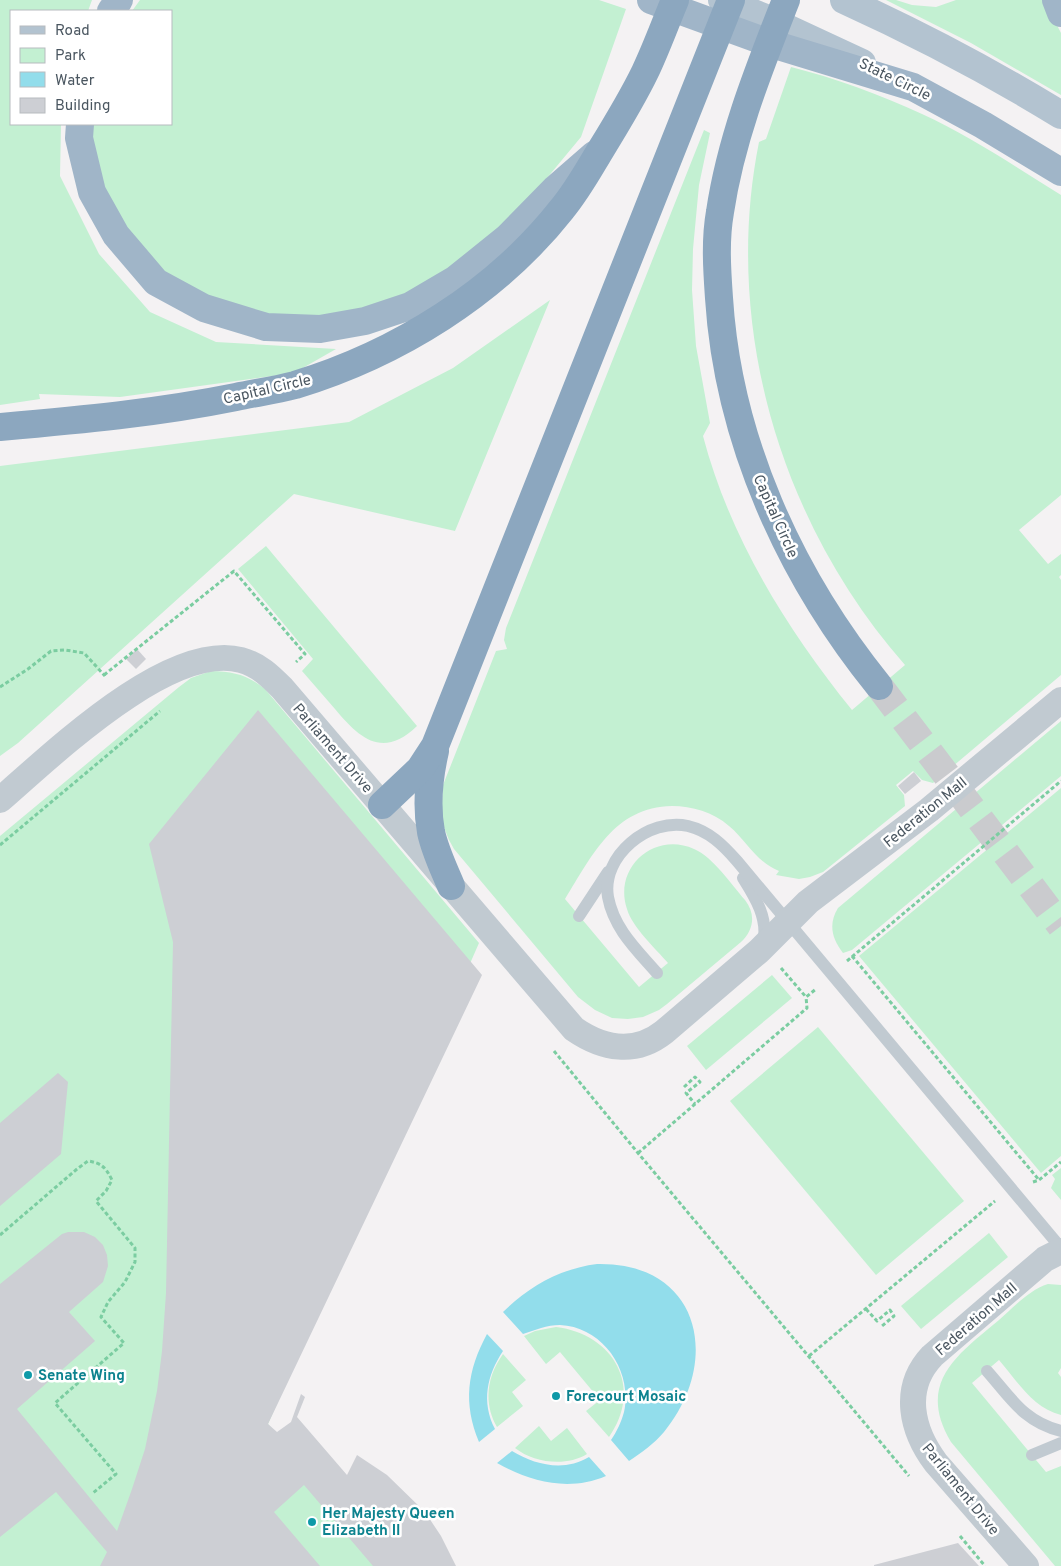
<svg xmlns="http://www.w3.org/2000/svg" width="1061" height="1566" font-family="Overpass,sans-serif">
	<style>
		.green { fill: #c3f0d2 }
		.water { fill: #92ddeb }
		.building { fill: #cdcfd4 }
		.lines { fill: none; stroke-linecap: round; stroke-linejoin: round }
		.motorway-tunnel { stroke: #cacbce; stroke-width: 28; stroke-dasharray: 28 14; stroke-linecap: butt }
		.path { stroke: #7bcda1; stroke-width: 3; stroke-dasharray: 4 2.5; stroke-linecap: butt }
		.service { stroke: #c1cad1; stroke-width: 12 }
		.minor { stroke: #c1cad1; stroke-width: 26 }
		.primary { stroke: #b3c3d0; stroke-width: 28 }
		.trunk { stroke: #a0b5c8; stroke-width: 28 }
		.motorway { stroke: #8ca7bf; stroke-width: 28 }
		.culture-dot { fill: #0f9aa8; stroke: #fff; stroke-width: 2 }
		.labels { text-anchor: middle; stroke-width: 5; stroke-linejoin: round; paint-order: stroke }
		.street-label { font-size: 15px; fill: #4a5660; stroke: #fff }
		.culture-label { font-size: 15px; font-weight: bold; fill: #0d838f; stroke: #fff; text-anchor: start }
	</style>
	<rect width="100%" height="100%" fill="#f4f2f3"/>
	<g class="green">
		<path d="M0 0H92L88 11H11V124H61L60 176 99 254 150 312 216 342 336 349 294 373 120 397 39 394 40 399 0 405Z"/>
		<path d="M140 0H599L626 9 581 137 488 249 383 311 274 322 175 291 119 224 89 146 92 124H171V11H132Z"/>
		<path d="M886 0H896L912 5 936 7 956 0H1044L1061 33V95L971 43Z"/>
		<path d="M791 67C835 78 881 95 922 114 970 136 1016 167 1061 195V495L1019 530 1048 564 1061 554V575L1059 577 1061 580V675L933 783 922 780 913 771 896 785 904 795 905 806 823 872 810 877 799 879 776 875 779 871C756 862 747 841 729 826 713 812 692 806 672 806 614 807 592 856 565 899L639 987 668 963C656 949 632 927 627 909 613 868 654 831 694 849 713 857 731 884 745 900 756 914 754 930 741 942L667 1004 659 1010 643 1017 628 1019 612 1018 595 1010 578 997 454 849 449 840 441 820 443 785 496 651 507 649 504 640 506 628 704 130 710 133 699 185 693 249 692 290 696 346 710 423 703 436C730 538 786 628 852 710L905 665C781 524 722 327 759 142L766 139Z"/>
		<path d="M550 300 455 531 294 494 18 743 0 756V466L349 422 453 368Z"/>
		<path d="M266 546 417 726C383 759 360 739 335 709 324 696 313 684 302 671L313 659 238 569Z"/>
		<path d="M211 671C234 672 246 674 265 689L479 943 268 1424 388 1566H0V836L179 687 191 678Z"/>
		<path d="M1061 721V776L852 950 843 953C832 939 828 924 838 908Z"/>
		<path d="M1061 788V1156L1041 1173 859 956Z"/>
		<path d="M772 975 792 998 706 1070 687 1046Z"/>
		<path d="M818 1027 964 1201 876 1275 730 1101Z"/>
		<path d="M1061 1168V1200L1051 1188 1055 1179 1052 1175Z"/>
		<path d="M989 1233 1008 1257 921 1329 901 1306Z"/>
		<path d="M1048 1284 1061 1285V1368L1058 1373 1061 1377V1415C1033 1408 1017 1381 999 1360L972 1383 1046 1472 1061 1466V1566H1055L951 1442C916 1383 957 1355 999 1320 1014 1307 1029 1290 1048 1284Z"/>
		<path d="M556 1327C614 1334 644 1388 609 1437L586 1411 600 1400 560 1352 546 1364 524 1336 535 1331Z"/>
		<path d="M503 1354 526 1380 512 1392 523 1406 497 1427C483 1403 487 1376 503 1354Z"/>
		<path d="M539 1426 551 1441 567 1428 587 1454C566 1467 534 1463 515 1448Z"/>
	</g>
	<g class="water">
		<path d="M597 1264C701 1262 722 1361 664 1432 654 1444 641 1453 629 1461L611 1440C617 1431 621 1423 624 1412 633 1371 603 1327 560 1325 547 1325 535 1330 523 1334L503 1312C530 1286 559 1269 597 1264Z"/>
		<path d="M487 1334 503 1351C487 1375 481 1402 495 1429L479 1442C463 1403 467 1371 487 1334Z"/>
		<path d="M512 1451C535 1465 564 1472 589 1457L606 1476C569 1492 530 1482 497 1463Z"/>
	</g>
	<g class="building">
		<path d="M137 649 146 659 136 669 126 659Z"/>
		<path d="M258 710 482 975 268 1424 277 1432 291 1422 301 1394 305 1397 297 1417 347 1475 357 1455 387 1475 425 1512 441 1536 456 1566H373L304 1485 274 1512 320 1566H100L107 1552 56 1492 0 1537V1284L62 1234 68 1232H84L95 1237 103 1245 107 1255 108 1266 103 1282 69 1312 95 1341 17 1409 117 1531 132 1489 145 1449 157 1391 162 1351 166 1293 173 942 149 844Z"/>
		<path d="M914 772 921 781 905 794 898 786Z"/>
		<path d="M58 1073 68 1082 61 1154 0 1206V1123Z"/>
		<path d="M958 1543 979 1566H874V1565Z"/>
	</g>
	<g class="lines">
		<path class="motorway-tunnel" d="M879 686 1061 926"/>
		<g class="path">
			<path d="M104 675 234 571 305 654 296 662"/>
			<path d="M0 687 28 669 51 651 65 650 84 653 105 676"/>
			<path d="M0 845 160 711"/>
			<path d="M852 956 1039 1180"/>
			<path d="M847 961 1061 781"/>
			<path d="M781 968 806 997 816 989"/>
			<path d="M554 1051 638 1153 909 1476"/>
			<path d="M684 1087 695 1077 700 1082 686 1093 695 1104"/>
			<path d="M638 1153 807 1008 806 997"/>
			<path d="M1033 1182 1039 1180 1061 1162"/>
			<path d="M0 1235 77 1169 88 1161C102 1163 106 1168 112 1180L106 1191 96 1201 135 1248V1262L125 1282 108 1302 101 1317 124 1343 55 1403 116 1474 93 1493"/>
			<path d="M866 1309 877 1321 890 1310 894 1316 882 1326"/>
			<path d="M809 1356 995 1201"/>
			<path d="M960 1536 985 1566"/>
		</g>
		<g class="service">
			<path d="M743 878C755 897 769 919 763 943"/>
			<path d="M579 916 608 872"/>
			<path d="M657 973C637 950 614 929 608 897 601 856 649 817 688 826 709 831 723 845 737 861L1061 1248"/>
			<path d="M987 1371C1011 1398 1024 1422 1061 1431"/>
			<path d="M1032 1455 1061 1443"/>
		</g>
		<g class="minor">
			<path d="M0 800C52 755 169 641 241 660 259 665 270 676 282 688L574 1029C603 1049 635 1055 664 1032L759 951 808 902 929 810 1061 700"/>
			<path d="M1026 1566 936 1463C912 1431 901 1389 932 1356L1045 1259 1061 1251"/>
		</g>
		<g class="primary">
			<path d="M722 0 763 17 862 63"/>
			<path d="M844 0C919 34 991 72 1061 115"/>
		</g>
		<g class="trunk">
			<path d="M651 0 772 44 913 87 983 125 1061 172"/>
			<path d="M1056 0 1061 13"/>
			<path d="M111 11 119 0"/>
			<path d="M80 124 79 138 92 192 116 235 156 282 204 308 266 327 320 329 365 321 410 306 456 279 507 238 555 189 594 155"/>
		</g>
		<g class="motorway">
			<path d="M786 0C759 69 731 138 720 212 715 240 717 270 719 298 728 440 790 576 879 686"/>
			<path d="M0 427C80 420 157 413 236 397 255 393 276 390 295 385 397 354 496 293 562 209 577 191 588 171 600 151 616 125 632 99 645 72 656 49 665 24 675 0"/>
			<path d="M435 751C429 777 426 805 431 832 435 851 444 869 451 886"/>
			<path d="M382 805 420 769 435 746 731 0"/>
		</g>
	</g>
	<g class="culture-dot">
		<circle cx="28" cy="1375" r="5"/>
		<circle cx="556" cy="1396" r="5"/>
		<circle cx="312" cy="1522" r="5"/>
	</g>
	<g class="labels">
		<g class="street-label">
			<text transform="translate(895 79) rotate(26)" y="5">State Circle</text>
			<text transform="translate(267 389) rotate(-13)" y="5">Capital Circle</text>
			<text transform="translate(776 516) rotate(66)" y="5">Capital Circle</text>
			<text transform="translate(333 748) rotate(49)" y="5">Parliament Drive</text>
			<text transform="translate(925 812) rotate(-39)" y="5">Federation Mall</text>
			<text transform="translate(976 1319) rotate(-41)" y="5">Federation Mall</text>
			<text transform="translate(961 1489) rotate(51)" y="5">Parliament Drive</text>
		</g>
		<g class="culture-label">
			<text x="38" y="1380">Senate Wing</text>
			<text x="566" y="1401">Forecourt Mosaic</text>
			<text x="322" y="1518">Her Majesty Queen<tspan x="322" dy="17">Elizabeth II</tspan></text>
		</g>
	</g>
	<rect x="10" y="10" width="162" height="115" fill="#ffffff" stroke="#b7bbbf"/>
	<rect x="20" y="26" width="25" height="8" fill="#b3c3d0" stroke="#b7bbbf"/>
	<text x="55" y="35" font-size="15" fill="#4a5660">Road</text>
	<rect x="20" y="48" width="25" height="15" fill="#c3f0d2" stroke="#b7bbbf"/>
	<text x="55" y="60" font-size="15" fill="#4a5660">Park</text>
	<rect x="20" y="72" width="25" height="15" fill="#92ddeb" stroke="#b7bbbf"/>
	<text x="55" y="85" font-size="15" fill="#4a5660">Water</text>
	<rect x="20" y="98" width="25" height="15" fill="#cdcfd4" stroke="#b7bbbf"/>
	<text x="55" y="110" font-size="15" fill="#4a5660">Building</text>
</svg>
